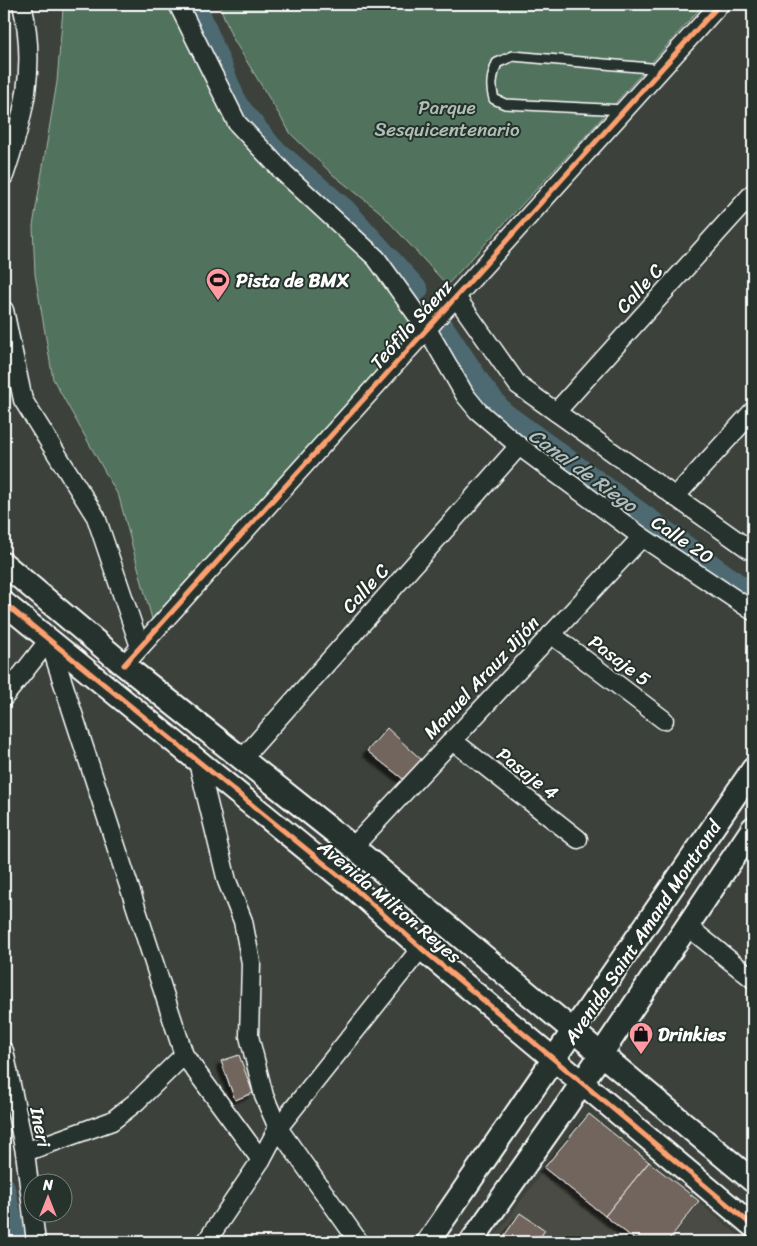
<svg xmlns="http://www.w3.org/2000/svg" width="757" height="1246" font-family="Sriracha,sans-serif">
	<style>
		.built { fill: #4c4c45 }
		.green { fill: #51725c; stroke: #a8b8ae }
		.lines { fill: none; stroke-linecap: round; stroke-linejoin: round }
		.canal { stroke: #4d6a73; stroke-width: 21 }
		.building { fill: #71655d; stroke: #fff; filter: url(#shadow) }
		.service-casing { stroke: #fff; stroke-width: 12 }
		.minor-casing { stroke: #fff; stroke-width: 21 }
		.tertiary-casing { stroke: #fff; stroke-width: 26 }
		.service { stroke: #26332d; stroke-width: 9 }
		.minor { stroke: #26332d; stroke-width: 18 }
		.tertiary { stroke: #26332d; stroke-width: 22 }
		.cycleway-casing { stroke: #26332d; stroke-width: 8 }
		.cycleway { stroke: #fca06f; stroke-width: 5 }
		.labels { text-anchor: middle; stroke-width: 4; stroke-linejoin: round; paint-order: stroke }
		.park-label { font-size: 19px; fill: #b1c0b6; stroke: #26332d }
		.poi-label { font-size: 19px; font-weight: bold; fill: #fff; stroke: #26332d; text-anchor: start }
		.street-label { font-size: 19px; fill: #fff; stroke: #26332d }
		.water-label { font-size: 20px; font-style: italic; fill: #afbcc0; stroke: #26332d }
	</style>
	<defs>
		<filter id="shadow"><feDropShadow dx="-4.5" dy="4.5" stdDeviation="1" flood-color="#0009"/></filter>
	</defs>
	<rect width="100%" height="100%" fill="#3c423b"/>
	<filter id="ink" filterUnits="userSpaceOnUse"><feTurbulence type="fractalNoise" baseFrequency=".02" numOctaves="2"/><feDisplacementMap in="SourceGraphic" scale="10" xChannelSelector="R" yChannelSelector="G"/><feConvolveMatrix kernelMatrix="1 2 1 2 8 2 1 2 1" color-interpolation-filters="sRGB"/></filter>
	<g filter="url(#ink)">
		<g class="built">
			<path d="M544 1170 604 1217 635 1242H491Z"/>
			<path d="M699 1203 747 1242H669Z"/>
		</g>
		<g class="green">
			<path d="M87 4H170L230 123 368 262 415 328 152 619 119 497 53 379 35 274 33 226 57 82 63 9Z"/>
			<path d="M219 4H704L583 139 447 285 379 211 332 174 291 134 232 37Z"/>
		</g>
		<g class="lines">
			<g class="canal">
				<path d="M196 4 237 104 272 147 346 210 418 290"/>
				<path d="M439 320 483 387 503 412 753 595"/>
				<path d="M4 1186 17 1242"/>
			</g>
		</g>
		<g class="building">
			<path d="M387 728 425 763 407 782 367 751Z"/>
			<path d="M239 1055 253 1093 235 1100 221 1061Z"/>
			<path d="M589 1114 649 1162 605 1216 544 1168Z"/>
			<path d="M649 1162 699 1201 667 1242H638L605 1216Z"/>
			<path d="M520 1213 545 1230 537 1242H500Z"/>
		</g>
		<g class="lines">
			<defs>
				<path id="service" d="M624 110 505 104 494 99C490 86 492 76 497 63L513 56 661 69"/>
				<g id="minor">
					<path d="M178 4 237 123 284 173 376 258 427 329 465 395 478 411 519 446 642 537 753 611"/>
					<path d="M4 176C24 116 37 67 22 4"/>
					<path d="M456 297 518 385 753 552"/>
					<path d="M4 310 23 400 96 517 140 647"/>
					<path d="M556 412 753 193"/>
					<path d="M675 497 753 411"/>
					<path d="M551 634 664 720"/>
					<path d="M49 640 184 1055 261 1160"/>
					<path d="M124 665 720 4"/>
					<path d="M4 697 49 640"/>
					<path d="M452 740 578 839"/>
					<path d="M243 758 519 446"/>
					<path d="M198 762 227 881 243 921 251 963 249 1036 264 1096 278 1128 359 1242"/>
					<path d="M353 847 642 537"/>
					<path d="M687 926 753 979"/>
					<path d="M4 1051 25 1152 36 1242"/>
					<path d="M25 1152 112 1121 136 1102 184 1055"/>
					<path d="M206 1242 261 1160 278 1128 421 948"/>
				</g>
				<g id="tertiary">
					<path d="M4 564 124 665 353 847 753 1181"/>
					<path d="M4 603 354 888 421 948 753 1226"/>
					<path d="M428 1242 753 769"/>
					<path d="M471 1242 567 1105 753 828"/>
				</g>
			</defs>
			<use href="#service" class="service-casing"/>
			<use href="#minor" class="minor-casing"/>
			<use href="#tertiary" class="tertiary-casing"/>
			<use href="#service" class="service"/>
			<use href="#minor" class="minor"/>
			<use href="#tertiary" class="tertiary"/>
			<defs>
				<g id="cycleway">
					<path d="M4 603 354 888 421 948 753 1226"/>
					<path d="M124 665 720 4"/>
				</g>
			</defs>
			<use href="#cycleway" class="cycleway-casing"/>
			<use href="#cycleway" class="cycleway"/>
		</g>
	</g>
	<defs>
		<symbol id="stadium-pin" viewBox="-11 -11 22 30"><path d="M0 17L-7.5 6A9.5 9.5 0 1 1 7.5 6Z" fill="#ff9aa2" stroke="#26332d"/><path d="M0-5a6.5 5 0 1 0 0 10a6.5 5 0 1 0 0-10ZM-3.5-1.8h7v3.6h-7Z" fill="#111"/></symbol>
		<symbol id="shop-pin" viewBox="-11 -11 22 30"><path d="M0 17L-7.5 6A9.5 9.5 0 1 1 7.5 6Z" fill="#ff9aa2" stroke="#26332d"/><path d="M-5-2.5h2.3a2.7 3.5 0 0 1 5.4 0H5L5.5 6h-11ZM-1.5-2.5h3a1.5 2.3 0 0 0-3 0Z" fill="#111"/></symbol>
	</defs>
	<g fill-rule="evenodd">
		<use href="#stadium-pin" x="204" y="266" width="28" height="38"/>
		<use href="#shop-pin" x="627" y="1020" width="28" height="38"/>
	</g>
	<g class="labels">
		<g class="park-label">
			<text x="447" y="114">Parque<tspan x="447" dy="22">Sesquicentenario</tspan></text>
		</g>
		<g class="poi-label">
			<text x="236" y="287">Pista de BMX</text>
			<text x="658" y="1041">Drinkies</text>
		</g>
		<g class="street-label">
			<text transform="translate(639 288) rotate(-48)" y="7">Calle C</text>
			<text transform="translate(411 324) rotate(-48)" y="7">Teófilo Sáenz</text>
			<text transform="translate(683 539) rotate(34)" y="7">Calle 20</text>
			<text transform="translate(365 588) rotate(-48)" y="7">Calle C</text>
			<text transform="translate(620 660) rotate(37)" y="7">Pasaje 5</text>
			<text transform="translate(481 677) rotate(-47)" y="7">Manuel Arauz Jijón</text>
			<text transform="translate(528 773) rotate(38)" y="7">Pasaje 4</text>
			<text transform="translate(390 901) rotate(40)" y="7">Avenida Milton Reyes</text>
			<text transform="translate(642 932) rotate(-56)" y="7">Avenida Saint Amand Montrond</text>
			<text transform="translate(41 1127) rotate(79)" y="7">Ineri</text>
		</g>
		<g class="water-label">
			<text transform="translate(583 470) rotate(36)" y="7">Canal de Riego</text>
		</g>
	</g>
	<rect width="757" height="1246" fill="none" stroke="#26332d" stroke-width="20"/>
	<rect x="10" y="10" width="737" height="1226" fill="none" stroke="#fff" stroke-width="2" filter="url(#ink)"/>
	<g transform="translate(48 1198)"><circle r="24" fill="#26332d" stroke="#7d8581"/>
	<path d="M0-4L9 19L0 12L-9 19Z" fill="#ff9aa2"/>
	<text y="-8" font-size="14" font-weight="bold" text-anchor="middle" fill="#ffffff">N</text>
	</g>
</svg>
